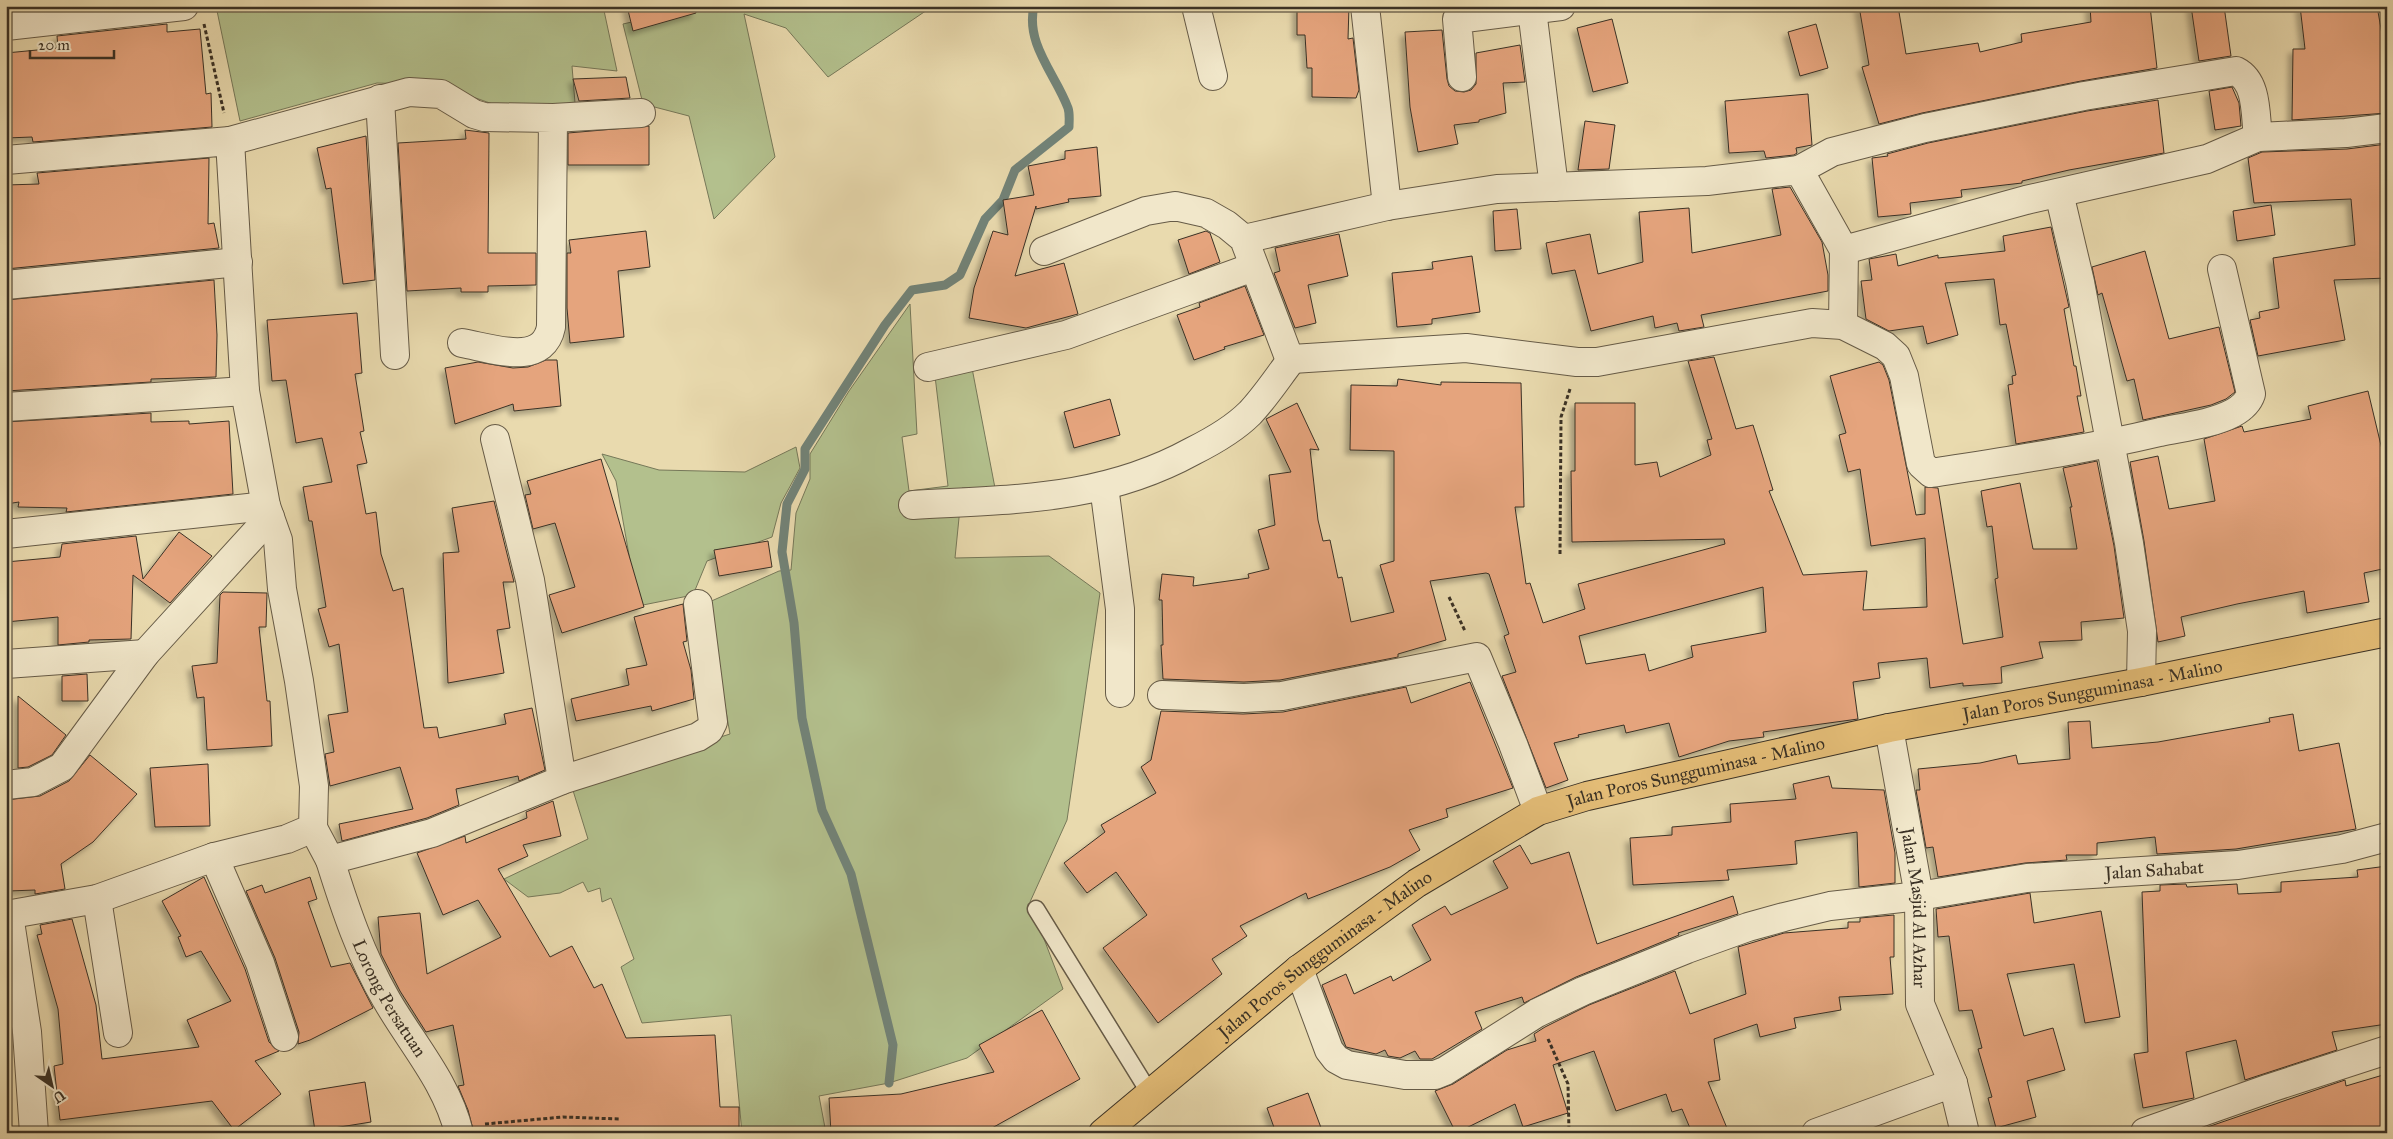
<svg xmlns="http://www.w3.org/2000/svg" width="2393" height="1139" font-family="'IM FELL Great Primer',serif">
	<style>
		.green { fill: #b3c08d; stroke: #767859 }
		.lines { fill: none; stroke-linecap: round; stroke-linejoin: round }
		.stream { stroke: #728378; stroke-width: 9 }
		.building { fill: #e5a47d; stroke: #3a3125; fill-rule: evenodd; filter: url(#shadow) }
		.lane-casing { stroke: #665b47; stroke-width: 19 }
		.street-casing { stroke: #665b47; stroke-width: 30 }
		.primary-casing { stroke: #3a3125; stroke-width: 30 }
		.path { stroke: #3a3125; stroke-width: 3; stroke-dasharray: 4 2.5; stroke-linecap: butt }
		.lane { stroke: #f1e7ca; stroke-width: 16 }
		.street { stroke: #f1e7ca; stroke-width: 28 }
		.primary { stroke: #e4bd77; stroke-width: 28 }
		.labels { text-anchor: middle; stroke-width: 4; stroke-linejoin: round; paint-order: stroke }
		.street-label { font-size: 18px; fill: #3a3125; stroke: #f1e7ca }
	</style>
	<defs>
		<filter id="shadow"><feDropShadow dx="-4.5" dy="4.5" stdDeviation="2.5" flood-color="#0004"/></filter>
	</defs>
	<rect width="100%" height="100%" fill="#e9daae"/>
	<filter id="stains"><feTurbulence type="fractalNoise" baseFrequency=".004" numOctaves="4"/><feColorMatrix values="0 0 0 0 .2 0 0 0 0 .09 0 0 0 0 .02 0 0 0 .5 -.17"/></filter>
	<radialGradient id="worn" r=".72"><stop offset=".6" stop-color="#630" stop-opacity="0"/><stop offset="1" stop-color="#630" stop-opacity=".3"/></radialGradient>
	<g class="green">
		<path d="M216 6H603L617 71 572 66 575 103 504 108 439 85 377 83 240 121Z"/>
		<path d="M684 6H933L828 77 786 28 744 14 775 157 714 219 689 116 643 104 623 24 684 10Z"/>
		<path d="M910 304 917 434 902 437 909 491 948 486 935 376 972 368 995 488H962L955 558 1049 556 1100 593 1067 820 1030 902 1063 989 967 1058 889 1083 819 1096 826 1133H742L731 1015 642 1023 621 967 634 959 611 898 602 902 600 888 588 892 583 882 560 893 528 897 504 879 588 839 571 784 730 734 707 603 779 571 791 570 796 513 810 479V454L849 391Z"/>
		<path d="M796 447 800 468 781 503 772 537 707 561 693 595 638 606 616 481 602 454 659 470 745 472Z"/>
	</g>
	<g class="lines">
		<path class="stream" d="M889 1083 893 1045 851 874 822 810 802 718 794 623 782 552 787 504 805 469V449L885 325 912 290 945 285 960 275 985 219 1003 200 1015 170 1069 127C1069 121 1070 114 1068 108 1056 75 1025 44 1034 6"/>
	</g>
	<g class="building">
		<path d="M627 6H695L696 13 633 31Z"/>
		<path d="M1297 6H1349L1348 39 1353 38 1359 90 1356 98 1312 97V68H1307L1305 35H1297Z"/>
		<path d="M1859 6H1898L1906 54 1978 43 1980 52 2022 42 2021 34 2091 22 2090 6H2150L2157 68 2081 81 1922 113 1879 124 1862 67 1869 65Z"/>
		<path d="M2191 6H2224L2231 56 2199 61Z"/>
		<path d="M2300 6H2377L2387 63V113L2292 120 2293 49H2305Z"/>
		<path d="M1612 19 1628 83 1593 92 1577 28Z"/>
		<path d="M167 24V32L200 29 206 94 211 93 212 127 33 142 32 137 6 138V53L58 48 57 36Z"/>
		<path d="M1816 24 1828 68 1800 76 1788 32Z"/>
		<path d="M1442 30 1447 79 1449 86 1455 91 1464 92 1471 90 1476 84V53L1520 45 1525 82 1503 83 1506 113 1479 120V122L1454 125 1458 144 1418 152 1410 107 1405 32Z"/>
		<path d="M626 77 630 98 579 101 573 79Z"/>
		<path d="M2232 87 2239 103 2241 126 2215 130 2209 91Z"/>
		<path d="M1808 94 1812 145 1796 148 1797 153 1794 155 1766 158 1764 151 1729 153 1725 101Z"/>
		<path d="M2158 100 2164 153 2069 170 2022 181V183L1961 190 1962 197 1910 203 1911 214 1878 217 1872 158 1888 156 1887 154 1928 143 2087 111Z"/>
		<path d="M1585 121 1615 125 1609 169 1578 170Z"/>
		<path d="M649 126V165H568V133Z"/>
		<path d="M465 130 489 133 488 253H536V285L488 286V292H461V288L407 291 398 143 466 139Z"/>
		<path d="M366 136 375 280 343 284 331 188 326 189 317 148Z"/>
		<path d="M2387 144V278L2334 280 2345 340 2258 356 2250 320 2260 318 2259 312 2279 308 2273 258 2355 245 2351 199 2254 203 2248 158 2262 152 2347 149Z"/>
		<path d="M1097 147 1101 196 1068 199 1069 202 1036 209V206L1015 276 1064 263 1078 314 1026 328 969 318 974 288 993 231 1008 235 1003 200 1034 195 1028 166 1065 159V151Z"/>
		<path d="M209 158 208 224 214 223 219 248 6 269V185L39 184 37 173Z"/>
		<path d="M1790 187 1822 242 1828 275V291L1701 315 1704 327 1679 331 1677 323 1655 328 1653 316 1591 331 1575 270 1552 274 1546 243 1590 234 1598 274 1643 262 1639 212 1689 208 1692 253 1781 235 1772 189Z"/>
		<path d="M2271 205 2275 235 2237 241 2233 211Z"/>
		<path d="M1517 209 1521 249 1495 251 1493 211Z"/>
		<path d="M2051 227 2069 307 2064 309 2074 366H2076L2081 396H2077L2084 432 2016 444 2008 385 2013 384 2012 376 2016 375 2006 324 2000 325 1994 279 1945 283 1958 335 1927 344 1923 326 1889 331 1866 319 1861 281 1872 280 1869 259 1896 254 1898 266 1938 255V258L2005 251 2003 236Z"/>
		<path d="M646 231 650 267 618 271 624 337 570 343 567 308V253H571L569 240Z"/>
		<path d="M1206 231 1210 233 1220 262 1189 274 1178 240Z"/>
		<path d="M1339 234 1348 276 1308 285 1316 323 1295 328 1274 273 1280 271 1275 248Z"/>
		<path d="M2145 251 2169 339 2219 327 2235 392 2226 399 2211 405 2143 420 2134 379 2127 381 2102 293 2098 295 2092 267Z"/>
		<path d="M1472 256 1480 312 1432 319V324L1397 327 1392 273 1433 269 1432 262Z"/>
		<path d="M214 280 217 335 216 377 151 379V382L6 391V300Z"/>
		<path d="M1245 286 1264 335 1224 347 1225 349 1194 360 1177 315 1200 307 1199 303Z"/>
		<path d="M357 313 362 373 355 374 364 431 360 432 367 463 357 465 366 514 376 512 381 554 393 591 403 588 424 728 437 727 439 738 506 724 504 714 532 708 545 770 519 781 518 776 456 789 459 805 427 818 342 841 339 824 413 809 400 767 330 786 325 754 334 752 328 715 348 712 339 644 329 647 318 609 326 607 312 521H309L303 487 332 482 322 438 296 443 286 380 272 381 267 320Z"/>
		<path d="M1714 357 1736 429 1753 425 1773 490 1769 491 1803 575 1867 571 1863 610 1927 607 1925 538 1871 546 1860 469 1848 472 1839 435 1846 433 1830 376 1879 362 1883 365 1889 380 1916 515 1925 514V487L1938 488 1963 644 2003 637 1995 579 1998 578 1992 526 1987 527 1981 491 2020 483 2033 549H2077L2070 507H2072L2063 468 2097 461 2114 546 2124 618 2081 622 2082 640 2039 642 2043 658 2001 667 2002 683 1963 686V683L1930 688 1927 658 1878 663 1880 678 1853 682 1858 719 1763 732 1764 737 1729 741 1679 757 1669 723 1626 733 1624 725 1578 735 1579 737 1554 743 1568 780 1546 788 1502 676 1516 672 1504 636 1509 634 1489 574 1486 573 1430 581 1446 640 1398 654V657L1280 680 1244 682 1163 679 1161 645H1163L1162 600H1159L1162 574 1194 577 1193 586 1249 578 1248 574 1269 569 1258 530 1275 525 1269 475 1291 472 1266 419 1297 403 1319 450 1310 449 1318 520 1323 541 1330 540 1338 578 1342 577 1351 622 1394 612 1380 565 1394 561V451L1350 450 1351 385 1397 386 1398 379 1441 385V382L1521 383 1524 507H1515L1526 584 1530 583 1543 623 1585 609 1578 584 1725 544 1724 539 1572 542 1571 471H1575V403H1635V465L1657 462 1660 477 1711 455 1707 440 1712 439 1688 361ZM1763 587 1766 632 1691 646 1693 657 1649 671 1645 654 1586 664 1579 636Z"/>
		<path d="M546 360H557L561 406 514 411 513 404 455 424 445 368 478 362 513 368 528 367Z"/>
		<path d="M2368 391 2384 458 2387 457V568L2364 573 2369 602 2307 613 2304 591 2237 604 2181 617 2185 636 2158 642 2144 541 2130 462 2158 456 2169 509 2215 501 2204 439 2242 426 2244 432 2311 419 2308 406Z"/>
		<path d="M1110 399 1120 435 1074 448 1064 412Z"/>
		<path d="M151 413V422L189 421V424L229 421 233 494 66 512 67 508 18 507 19 502 6 504V422Z"/>
		<path d="M601 459 644 607 562 633 549 595 575 587 555 523 533 529 525 495 531 494 527 481Z"/>
		<path d="M494 501 514 582H503L510 628 497 630 504 673 448 683 443 553 459 552 452 508Z"/>
		<path d="M179 532 212 556 170 603 133 575 131 639 89 640V642L58 645V617L6 622V562L60 557 62 544 136 536 143 579Z"/>
		<path d="M768 541 772 567 719 576 714 550Z"/>
		<path d="M223 592 267 593 266 627H259L267 701H270L272 746 207 750 204 697 197 698 192 666 217 663 220 595Z"/>
		<path d="M683 604 687 641 683 642 691 670 694 699 652 711 651 706 576 721 571 699 629 685 626 669 647 665 634 617Z"/>
		<path d="M87 674 88 701H62V676Z"/>
		<path d="M1470 682 1513 788 1446 809 1448 817 1409 830 1420 850 1390 867 1308 899 1306 893 1240 926 1247 936 1212 959 1222 974 1158 1023 1103 948 1147 915 1116 872 1087 893 1064 863 1105 832 1101 825 1156 793 1141 767 1151 760 1161 711 1243 714 1283 712 1406 687 1411 703Z"/>
		<path d="M18 696 66 735 52 755 28 767 18 768Z"/>
		<path d="M2293 714 2299 751 2339 743 2356 829 2236 849 2157 854 2155 837 2097 843V855H2066L2067 860 2025 863 1938 877 1933 847 1926 848 1916 790H1920L1918 769 1980 763 2016 755 2018 764 2070 759 2068 722 2090 721 2092 748 2158 742 2270 722 2269 718Z"/>
		<path d="M90 755 137 794 93 842 61 864 65 889 35 894V890L9 891 6 800 40 796 69 781Z"/>
		<path d="M208 764 210 826 155 827 150 768Z"/>
		<path d="M1829 776 1832 788 1884 790 1895 853V883L1859 887 1857 832 1795 841 1797 864 1727 870 1729 880 1633 885 1630 838 1672 835V827L1731 822 1730 804 1796 799 1793 784Z"/>
		<path d="M553 801 561 836 523 845 528 856 498 869 550 957 572 946 594 988 602 984 626 1038 715 1035 720 1107H739V1133H474L468 1110 458 1086 464 1085 453 1025 426 1032 400 991 381 954 378 917 420 913 427 974 501 937 478 900 443 915 417 853 465 836 466 843 527 818 526 812Z"/>
		<path d="M1520 845 1531 864 1569 852 1597 944 1733 896 1738 914 1678 933 1679 935 1576 977 1524 1003 1522 997 1475 1012 1482 1029 1432 1059H1420L1415 1051 1400 1058 1388 1056 1385 1050 1376 1054 1346 1047 1322 985 1346 974 1354 994 1391 976 1393 981 1431 960 1412 925 1445 906 1451 915 1508 888 1493 861Z"/>
		<path d="M2387 866V1024L2332 1032 2337 1050 2245 1080 2236 1040 2186 1052 2194 1098 2143 1108 2134 1054 2148 1052 2142 892 2160 891V885L2186 884 2187 887 2237 884 2238 894 2281 892V882L2358 877 2357 870Z"/>
		<path d="M204 877 245 969 269 1042 279 1051 255 1061 281 1094 234 1130 212 1101 60 1120 54 1066 63 1064 58 1009 37 935 42 934 40 925 72 919 96 1005 102 1059 199 1047 187 1020 231 1001 201 951 186 957 178 937 181 936 162 901Z"/>
		<path d="M310 877 317 899 308 902 331 967 350 963 373 1008 310 1040 298 1044 299 1032 275 958 246 891 262 885 265 893Z"/>
		<path d="M2030 893 2034 923 2101 911 2120 1017 2085 1023 2074 964 2007 974 2024 1036 2053 1028 2065 1070 2027 1081 2036 1117 1996 1128 1988 1098 1992 1097 1978 1049 1982 1048 1972 1010 1959 1011 1949 936 1938 937 1936 909Z"/>
		<path d="M1894 915V957H1890L1893 994 1839 997 1841 1010 1794 1018 1796 1028 1760 1037 1757 1024 1714 1039 1720 1080 1708 1082 1729 1133H1692L1682 1109 1672 1112 1666 1094 1616 1111 1594 1051 1553 1065 1568 1113 1523 1127 1515 1104 1456 1133 1435 1091 1453 1084 1507 1050 1536 1041 1534 1034 1545 1027 1589 1005 1675 971 1690 1014 1746 994 1738 947 1784 933 1848 928V922H1860V918Z"/>
		<path d="M1042 1010 1080 1079 983 1133H831L829 1098 901 1094 994 1072 979 1045Z"/>
		<path d="M2383 1075 2387 1088V1133H2190L2345 1080 2346 1086Z"/>
		<path d="M365 1082 371 1122 315 1131 309 1091Z"/>
		<path d="M1308 1093 1323 1133H1276L1267 1108Z"/>
	</g>
	<g class="lines">
		<defs>
			<path id="lane" d="M1036 909 1149 1092"/>
			<g id="street">
				<path d="M1196 6 1213 76"/>
				<path d="M1365 6 1387 206"/>
				<path d="M1532 10 1554 187"/>
				<path d="M6 26 184 6"/>
				<path d="M1462 77 1457 19 1561 6"/>
				<path d="M380 99 395 355"/>
				<path d="M553 118 641 113"/>
				<path d="M230 141 409 92 441 94 474 114 484 117 553 118 551 327C543 368 491 348 462 343"/>
				<path d="M6 160 230 141 245 391 266 506 278 540 282 589 299 681 314 786 313 828 287 839 214 857 97 899 6 915"/>
				<path d="M1799 170 1832 152 1925 128 2084 96 2236 71C2258 82 2255 115 2258 137"/>
				<path d="M2059 193 2080 282 2129 543 2142 631 2141 682"/>
				<path d="M1244 239 1387 206 1497 189 1707 181 1799 170 1844 250 1843 325"/>
				<path d="M1844 250 2026 200 2207 159 2258 137 2346 133 2387 128"/>
				<path d="M1044 251 1146 211 1175 206 1206 213 1227 225 1244 239 1288 355 1292 359 1466 348 1577 362H1597L1812 323 1843 325 1885 346 1896 356 1904 376 1921 464 1931 473C2008 461 2084 450 2160 432 2184 427 2212 424 2233 413 2242 408 2248 403 2251 394L2222 269"/>
				<path d="M6 285 238 262"/>
				<path d="M928 367 1066 335 1253 267"/>
				<path d="M6 407 245 391"/>
				<path d="M1104 486 1120 609V693"/>
				<path d="M913 505C1014 499 1102 501 1193 451 1213 441 1234 429 1250 413 1266 396 1278 377 1292 359"/>
				<path d="M6 534 266 506"/>
				<path d="M6 664 145 654"/>
				<path d="M1162 695 1244 698 1282 696 1477 657 1513 744 1538 811"/>
				<path id="s1" d="M1889 728 1919 896 1920 1004 1953 1083"/>
				<path d="M562 780 698 737 709 730 713 722 698 604"/>
				<path d="M6 785 33 782 62 767 145 654 270 517"/>
				<path d="M313 828 330 860 432 833 562 780 530 580 495 439"/>
				<path d="M214 857 260 963 284 1037"/>
				<path id="s2" d="M330 860C345 908 361 956 386 999 411 1043 447 1082 459 1133"/>
				<path d="M97 899 118 1033"/>
				<path d="M9 915 27 1032 34 1133"/>
				<path id="s3" d="M1299 969 1329 1050 1336 1059 1347 1065 1405 1075H1435L1445 1071 1537 1013 1583 991 1687 949 1748 927 1784 917 1830 906 1919 896 2027 878 2238 865 2342 849 2387 837"/>
				<path d="M2145 1132 2270 1088 2387 1050"/>
				<path d="M1816 1133 1953 1083 1965 1133"/>
			</g>
			<g id="primary">
				<path id="s4" d="M1103 1133 1299 969 1417 883 1538 811 1587 796 1889 728 2141 682 2387 632"/>
			</g>
		</defs>
		<use href="#lane" class="lane-casing"/>
		<use href="#street" class="street-casing"/>
		<use href="#primary" class="primary-casing"/>
		<g class="path">
			<path d="M204 24 224 113"/>
			<path d="M1560 554 1561 417 1570 389"/>
			<path d="M1449 597 1465 631"/>
			<path d="M1548 1039 1568 1084 1569 1133"/>
			<path d="M485 1124 563 1117 619 1119"/>
		</g>
		<use href="#lane" class="lane"/>
		<use href="#street" class="street"/>
		<use href="#primary" class="primary"/>
	</g>
	<g class="labels">
		<g class="street-label">
			<text dy="6" stroke="none"><textPath href="#s4" startOffset="1110">Jalan Poros Sungguminasa - Malino</textPath></text>
			<text dy="6" stroke="none"><textPath href="#s4" startOffset="705">Jalan Poros Sungguminasa - Malino</textPath></text>
			<text dy="6" stroke="none"><textPath href="#s3" startOffset="958">Jalan Sahabat</textPath></text>
			<text dy="6" stroke="none"><textPath href="#s1" startOffset="182">Jalan Masjid Al Azhar</textPath></text>
			<text dy="6" stroke="none"><textPath href="#s4" startOffset="285">Jalan Poros Sungguminasa - Malino</textPath></text>
			<text dy="6" stroke="none"><textPath href="#s2" startOffset="151">Lorong Persatuan</textPath></text>
		</g>
	</g>
	<rect width="2393" height="1139" fill="none" stroke="#e9daae" stroke-width="25"/>
	<rect x="8" y="8" width="2378" height="1124" fill="none" stroke="#3a3125" stroke-width="2.5"/>
	<rect x="12" y="12" width="2368" height="1114" fill="none" stroke="#3a3125"/>
	<g transform="translate(52 1086) rotate(146)" stroke="#f1e7ca" stroke-width="4" paint-order="stroke">
	<path d="M0-4L9 19L0 12L-9 19Z" fill="#3a3125"/>
	<text y="-8" font-size="14" font-weight="bold" text-anchor="middle" fill="#3a3125">U</text>
	</g>
	<path d="M30 50v8h84v-8" fill="none" stroke="#3a3125" stroke-width="2.5"/>
	<text x="38" y="50" font-size="15" fill="#3a3125" stroke="#f1e7ca" stroke-width="4" paint-order="stroke">20 m</text>
	<rect width="100%" height="100%" filter="url(#stains)"/>
	<rect width="100%" height="100%" fill="url(#worn)"/>
</svg>
